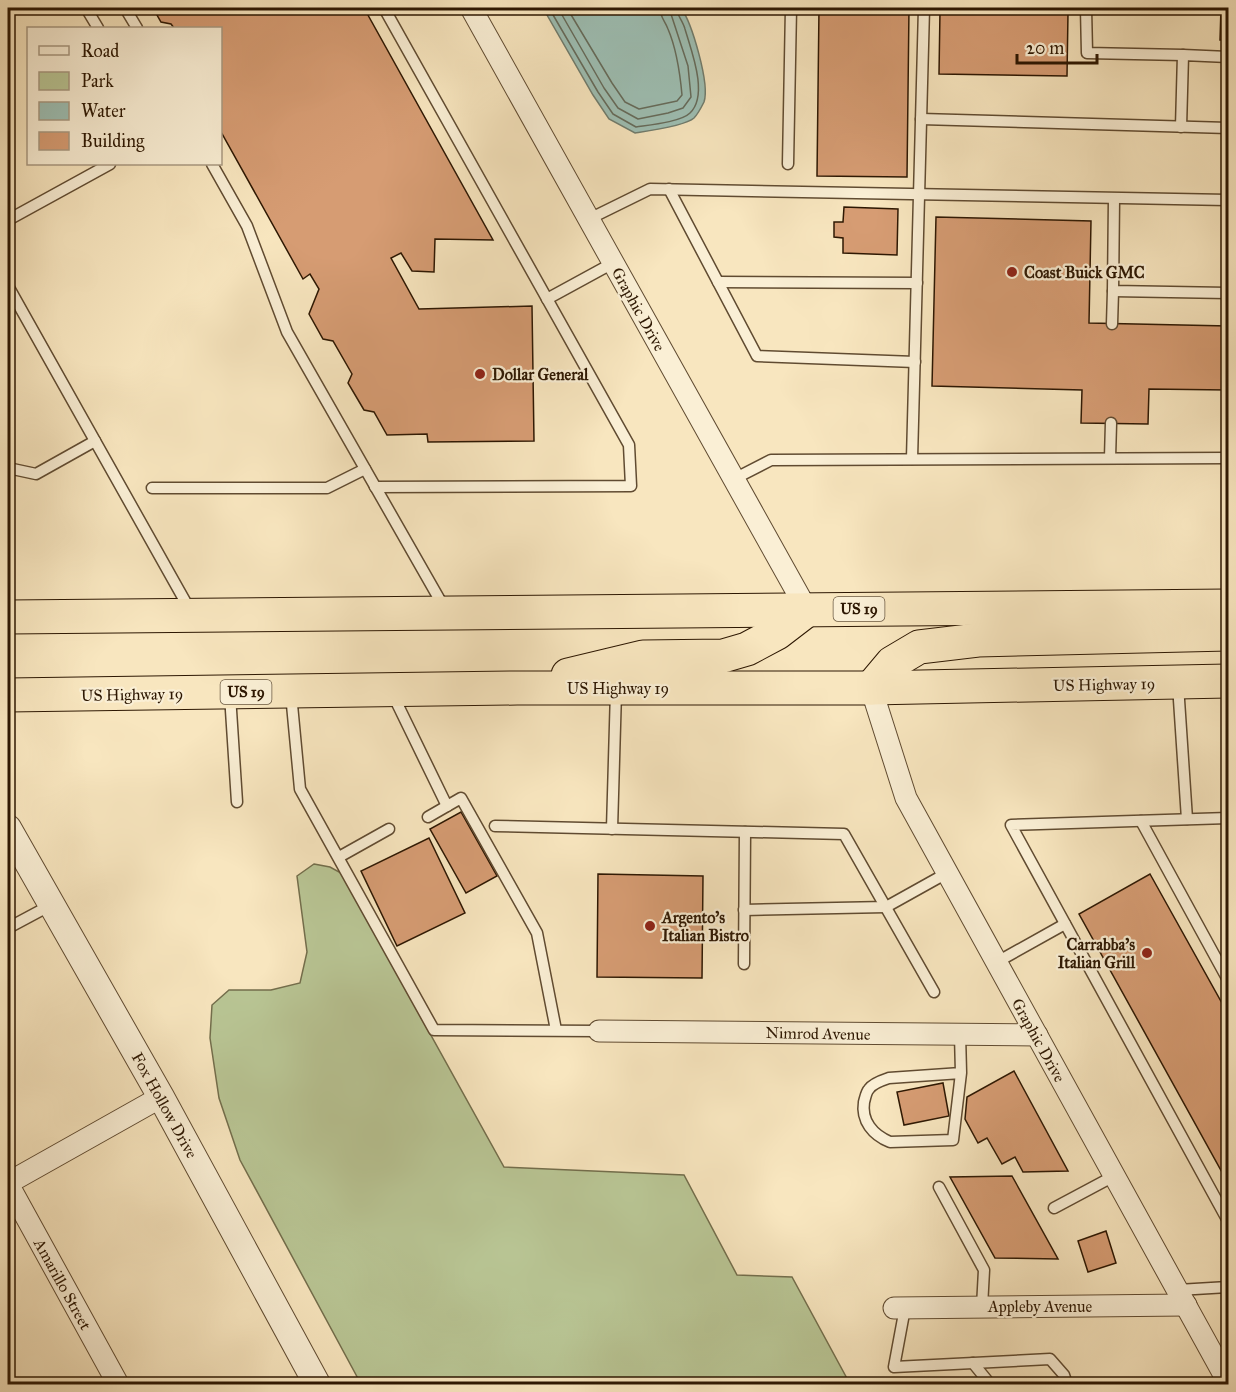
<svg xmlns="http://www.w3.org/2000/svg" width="1236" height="1392" font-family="'IM FELL Great Primer',serif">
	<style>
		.green { fill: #b9c695; stroke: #736e4c; stroke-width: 1.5 }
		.water { fill: #9dbfb4; stroke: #707c6d; stroke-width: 1.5 }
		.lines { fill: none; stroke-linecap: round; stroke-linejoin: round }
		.shore { stroke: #656b5b; stroke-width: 1.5 }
		.building { fill: #d69c73; stroke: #2d1702; stroke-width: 1.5 }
		.service-casing { stroke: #604b31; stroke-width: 13 }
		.minor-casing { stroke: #604b31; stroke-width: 23 }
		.tertiary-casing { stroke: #604b31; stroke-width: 28 }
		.trunk-casing { stroke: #2d1702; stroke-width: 35 }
		.service { stroke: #faefd5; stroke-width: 10 }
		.minor { stroke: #faefd5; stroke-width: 21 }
		.tertiary { stroke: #faefd5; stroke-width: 26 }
		.trunk { stroke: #f8e6bf; stroke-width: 33 }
		.poi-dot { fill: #8f2418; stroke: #faefd5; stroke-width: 2 }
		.labels { text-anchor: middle; stroke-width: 4.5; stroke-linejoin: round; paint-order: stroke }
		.shield { fill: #faefd5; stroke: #6a5841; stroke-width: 1.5 }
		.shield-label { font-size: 15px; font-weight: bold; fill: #2d1702 }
		.poi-label { font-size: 16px; font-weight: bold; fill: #2d1702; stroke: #faefd5; text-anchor: start }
		.street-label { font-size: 16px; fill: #2d1702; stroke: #faefd5 }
	</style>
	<rect width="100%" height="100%" fill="#f8e6bf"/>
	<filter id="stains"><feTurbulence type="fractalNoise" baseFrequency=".00333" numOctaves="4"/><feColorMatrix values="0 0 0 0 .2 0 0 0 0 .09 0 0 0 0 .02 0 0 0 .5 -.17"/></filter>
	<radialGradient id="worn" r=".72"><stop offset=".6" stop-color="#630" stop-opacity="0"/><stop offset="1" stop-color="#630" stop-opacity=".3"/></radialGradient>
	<path class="green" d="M314 864 330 867 341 873 504 1167 684 1175 737 1275 792 1277 850 1384H361L240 1160 219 1098 210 1038 212 1005 229 990H271L300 983 307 952 297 876Z"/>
	<path class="water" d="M543 8H681C692 23 710 84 704 102 702 106 697 115 694 118 685 126 648 131 635 133L609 119 593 95Z"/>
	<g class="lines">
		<g class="shore">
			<path d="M549 8 598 92 613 114 636 127C649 125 681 122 690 113 709 95 691 50 685 29 683 21 677 15 676 8"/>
			<path d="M558 8 604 88 618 108 638 119 668 113 683 108 691 97 688 66 669 8"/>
			<path d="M567 8 612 83 625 102 639 109 677 101 682 95C680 73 677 50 668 29 665 21 660 17 660 8"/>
		</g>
	</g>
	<g class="building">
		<path d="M153 8H364L493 240 435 239 434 272 412 271 401 253 391 258 419 309 532 306 534 441 428 442 427 434 387 435 374 412 364 410 348 383 352 374 333 341 323 339 309 314 319 289 310 274 303 279 220 130V28H174L171 24 161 22Z"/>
		<path d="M819 8H909L907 177 817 176Z"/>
		<path d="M1221 8H1228V40H1220Z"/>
		<path d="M940 11 1068 13 1067 76 939 74Z"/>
		<path d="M844 207 898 209 897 255 843 253V238L834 237V222H843Z"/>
		<path d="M936 217 1091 221 1089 323 1228 326V390L1149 389 1148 424 1081 423 1082 390 932 386Z"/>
		<path d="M461 812 497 876 466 893 430 829Z"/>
		<path d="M429 838 465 913 397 946 361 871Z"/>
		<path d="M598 874 703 876 702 978 597 977Z"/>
		<path d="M1150 874 1228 1014V1183L1079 914Z"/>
		<path d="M1014 1071 1068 1171 1023 1172 1015 1157 1002 1164 987 1138 978 1143 965 1119 967 1097Z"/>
		<path d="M943 1083 949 1116 904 1125 897 1092Z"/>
		<path d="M1012 1176 1058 1259 995 1258 950 1177Z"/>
		<path d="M1106 1231 1116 1263 1088 1272 1078 1241Z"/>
	</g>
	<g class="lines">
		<defs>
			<g id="service">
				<path d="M86 8 98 28"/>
				<path d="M125 8 137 28"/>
				<path d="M1086 8 1087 53 1183 55"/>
				<path d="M921 119 1228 128"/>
				<path d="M1181 127 1183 55 1228 57"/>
				<path d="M212 164 247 226 287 332 445 609"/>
				<path d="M788 164 791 8"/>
				<path d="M669 189 757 356 915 362"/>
				<path d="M1114 199 1113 291 1228 293"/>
				<path d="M589 219 650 189 1228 200"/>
				<path d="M8 220 110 164"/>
				<path d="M718 282 917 283"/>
				<path d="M8 286 190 610"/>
				<path d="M547 299 613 263"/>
				<path d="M1112 324 1113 291"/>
				<path d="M1110 458 1111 423"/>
				<path d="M912 459 924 8"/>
				<path d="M8 468 36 474 95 441"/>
				<path d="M734 479 771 460 1228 458"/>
				<path d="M375 487 631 486 629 445 384 8"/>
				<path d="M152 488H327L365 469"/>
				<path d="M1178 685 1187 819"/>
				<path d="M392 693 447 806"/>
				<path d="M291 694 300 789 434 1030 599 1031"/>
				<path d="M230 695 237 802"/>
				<path d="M428 817 461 798 537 933 556 1030"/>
				<path d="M1228 818 1011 825 1228 1221"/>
				<path d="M1141 821 1228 980"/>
				<path d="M495 826 844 834 934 992"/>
				<path d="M612 829 616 691"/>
				<path d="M339 857 389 829"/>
				<path d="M744 910 886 907 947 873"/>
				<path d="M8 928 51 905"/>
				<path d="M997 962 1065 924"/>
				<path d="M744 964 745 832"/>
				<path d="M960 1034 961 1073 953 1140 890 1142C873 1135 861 1121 864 1102 865 1099 866 1092 869 1089 873 1083 883 1080 889 1078L961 1073"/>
				<path d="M939 1187 984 1270 982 1307"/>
				<path d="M1054 1208 1114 1176"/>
				<path d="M1178 1290 1228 1287"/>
				<path d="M905 1308 894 1367 1050 1359 1064 1375 1067 1384"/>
				<path d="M973 1363 990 1384"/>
			</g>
			<g id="minor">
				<path d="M471 8 807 610"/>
				<path d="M871 688 906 798 1228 1382"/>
				<path d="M599 1031 1037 1035"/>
				<path d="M8 1183 161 1097"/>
				<path d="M8 1184 118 1384"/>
				<path d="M894 1308 1186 1305"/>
			</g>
			<path id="tertiary" d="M8 828 161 1097 317 1384"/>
			<g id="trunk">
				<path d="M8 617 1228 606"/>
				<path d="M568 675 643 657 723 656 747 649 777 633 807 610"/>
				<path d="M871 688 892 663 919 647 978 640 1228 634"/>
				<path d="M8 695 517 688H871L1228 681"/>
			</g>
		</defs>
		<use href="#service" class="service-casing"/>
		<use href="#minor" class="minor-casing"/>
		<use href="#tertiary" class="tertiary-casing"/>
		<use href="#trunk" class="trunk-casing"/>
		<use href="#service" class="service"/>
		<use href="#minor" class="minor"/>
		<use href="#tertiary" class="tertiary"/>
		<use href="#trunk" class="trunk"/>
	</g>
	<g class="poi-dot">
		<circle cx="1012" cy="272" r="6"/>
		<circle cx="480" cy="374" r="6"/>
		<circle cx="650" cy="926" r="6"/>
		<circle cx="1147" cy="953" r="6"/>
	</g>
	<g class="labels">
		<g class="shield">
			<rect x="833.5" y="597" width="51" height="24" rx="4.5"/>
			<rect x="220.5" y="680" width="51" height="24" rx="4.5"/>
		</g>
		<g class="shield-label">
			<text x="859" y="614">US 19</text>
			<text x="246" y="697">US 19</text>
		</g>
		<g class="poi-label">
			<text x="1024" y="278">Coast Buick GMC</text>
			<text x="492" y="380">Dollar General</text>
			<text x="662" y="923">Argento's<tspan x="662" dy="18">Italian Bistro</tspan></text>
			<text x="1135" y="950" text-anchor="end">Carrabba's<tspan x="1135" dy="18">Italian Grill</tspan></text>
		</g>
		<g class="street-label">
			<text transform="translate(639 309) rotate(61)" y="6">Graphic Drive</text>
			<text transform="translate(1104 684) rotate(-1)" y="6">US Highway 19</text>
			<text x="618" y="694">US Highway 19</text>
			<text transform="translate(132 694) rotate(-1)" y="6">US Highway 19</text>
			<text transform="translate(818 1033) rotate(1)" y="6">Nimrod Avenue</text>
			<text transform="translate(1039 1040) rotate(61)" y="6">Graphic Drive</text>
			<text transform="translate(165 1105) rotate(61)" y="6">Fox Hollow Drive</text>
			<text transform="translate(63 1284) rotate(61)" y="6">Amarillo Street</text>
			<text x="1040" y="1312">Appleby Avenue</text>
		</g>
	</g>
	<rect width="1236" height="1392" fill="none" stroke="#f8e6bf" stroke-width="30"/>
	<rect x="9" y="9" width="1218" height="1374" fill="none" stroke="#2d1702" stroke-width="3"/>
	<rect x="15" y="15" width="1206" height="1362" fill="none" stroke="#2d1702" stroke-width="1.5"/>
	<rect x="27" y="27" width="195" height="138" fill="#faefd5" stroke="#a89981" stroke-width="1.5"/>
	<rect x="39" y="46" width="30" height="9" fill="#faefd5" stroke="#a89981" stroke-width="1.5"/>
	<text x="81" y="57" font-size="18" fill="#2d1702">Road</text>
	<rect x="39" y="72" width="30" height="18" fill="#b9c695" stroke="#a89981" stroke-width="1.5"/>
	<text x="81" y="87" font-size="18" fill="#2d1702">Park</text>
	<rect x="39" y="102" width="30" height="18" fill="#9dbfb4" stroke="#a89981" stroke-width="1.5"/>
	<text x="81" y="117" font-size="18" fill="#2d1702">Water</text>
	<rect x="39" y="132" width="30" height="18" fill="#d69c73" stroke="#a89981" stroke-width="1.5"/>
	<text x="81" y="147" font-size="18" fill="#2d1702">Building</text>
	<path d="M1017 54v9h80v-9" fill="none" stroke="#2d1702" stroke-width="3"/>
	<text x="1026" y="54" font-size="18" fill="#2d1702" stroke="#faefd5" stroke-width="4.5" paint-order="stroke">20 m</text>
	<rect width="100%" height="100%" filter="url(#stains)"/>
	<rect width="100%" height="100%" fill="url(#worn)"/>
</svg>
